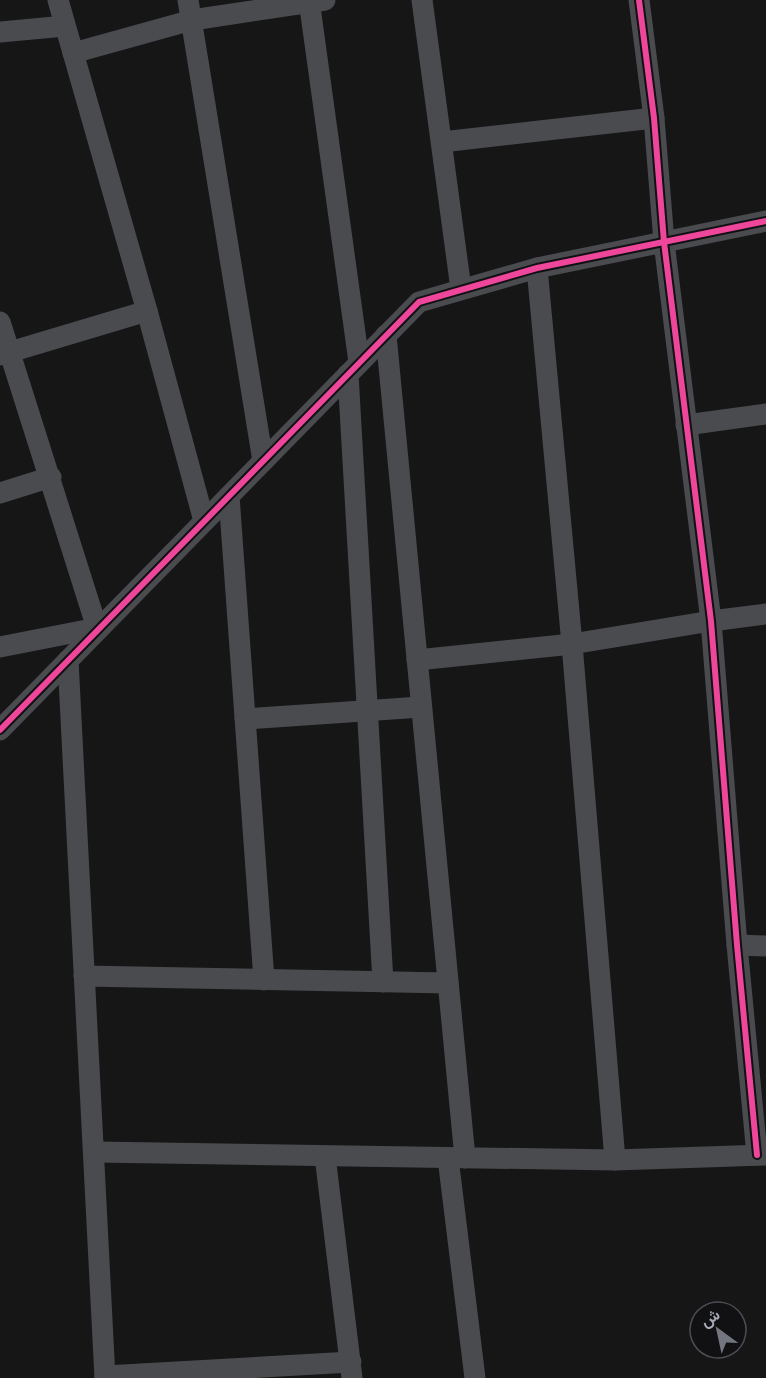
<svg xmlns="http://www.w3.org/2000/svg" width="766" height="1378" font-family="Helvetica,Vazirmatn,sans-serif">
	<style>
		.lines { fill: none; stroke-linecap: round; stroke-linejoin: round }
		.street { stroke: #4a4b4f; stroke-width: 21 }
		.cycleway-casing { stroke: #111012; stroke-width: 10 }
		.cycleway { stroke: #ed469a; stroke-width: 6 }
	</style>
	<rect width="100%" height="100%" fill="#161616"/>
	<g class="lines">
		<g class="street">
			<path d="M58 0 147 311 204 521"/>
			<path d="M188 0 263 461"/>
			<path d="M309 0 359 362"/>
			<path d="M422 0 461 289"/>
			<path d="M639 0 654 118 664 242 711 621 737 945 757 1155"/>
			<path d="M0 32 65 26"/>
			<path d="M73 53 192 20 325 0"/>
			<path d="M442 142 654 118"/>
			<path d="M537 268 572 644 615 1160"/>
			<path d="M0 322 97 628 0 647"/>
			<path d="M386 335 465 1158"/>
			<path d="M0 355 147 311"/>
			<path d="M348 374 383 982"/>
			<path d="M686 425 766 414"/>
			<path d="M0 493 51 477"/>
			<path d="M229 496 264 980"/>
			<path d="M68 660 105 1378"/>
			<path d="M417 660 572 644 711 621 766 614"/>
			<path d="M245 719 421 707"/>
			<path d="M0 730 419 302 537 268 766 221"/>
			<path d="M737 945 766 946"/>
			<path d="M84 976 448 983"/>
			<path d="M95 1152 615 1160 766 1155"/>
			<path d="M325 1156 352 1378"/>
			<path d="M448 1158 475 1378"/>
			<path d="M105 1376 351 1362"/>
		</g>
		<defs>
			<g id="cycleway">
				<path d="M639 0 654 118 664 242 711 621 737 945 757 1155"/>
				<path d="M0 730 419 302 537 268 766 221"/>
			</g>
		</defs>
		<use href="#cycleway" class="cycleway-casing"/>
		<use href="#cycleway" class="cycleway"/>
	</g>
	<g transform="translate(718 1330) rotate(327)"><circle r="28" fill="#111012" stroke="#4d4d54" stroke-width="1.5"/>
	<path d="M0-4.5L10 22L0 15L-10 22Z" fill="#74767f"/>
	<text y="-9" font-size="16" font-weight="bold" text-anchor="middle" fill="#a7a9b8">ش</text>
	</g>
</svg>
